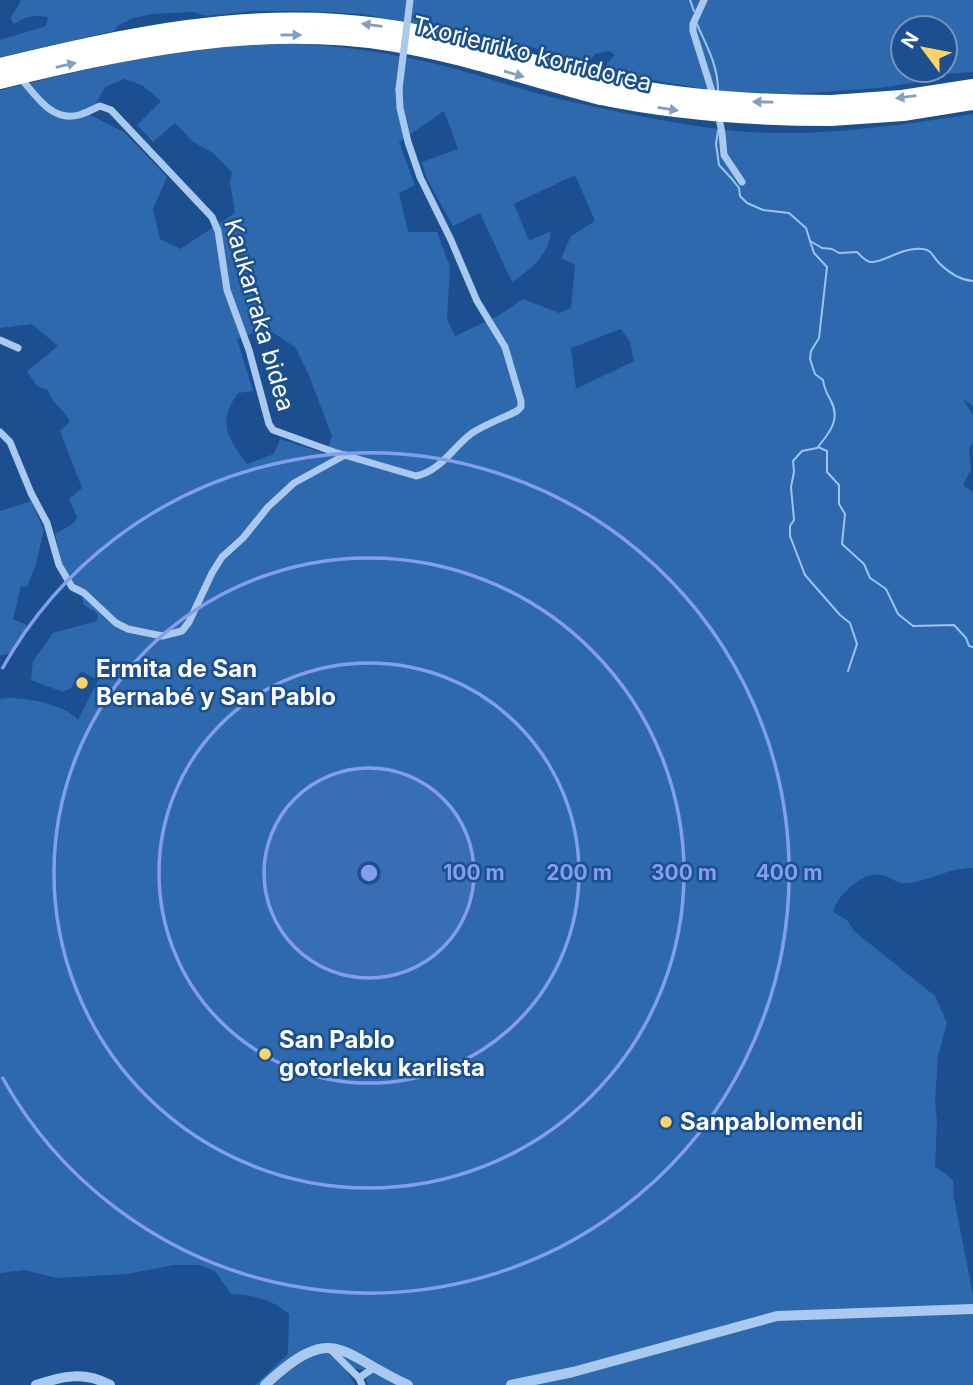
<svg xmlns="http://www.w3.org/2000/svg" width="973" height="1385" font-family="Inter,sans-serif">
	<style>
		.green { fill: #2e69ad; fill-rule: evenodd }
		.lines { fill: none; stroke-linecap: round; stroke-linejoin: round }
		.stream { stroke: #9cc4f0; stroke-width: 2 }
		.minor { stroke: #a9c9ee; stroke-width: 7 }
		.tertiary { stroke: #a9c9ee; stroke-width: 10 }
		.motorway { stroke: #fff; stroke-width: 16 }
		.minor-bridge { stroke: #a9c9ee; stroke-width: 7 }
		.motorway-bridge { stroke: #fff; stroke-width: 16 }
		.oneway { fill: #829ec1 }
		.ring { fill: none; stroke: #839eea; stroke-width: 3.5 }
		.poi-dot { fill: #ffd166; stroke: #1b4f8f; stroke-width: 2.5 }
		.labels { text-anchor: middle; stroke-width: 5; stroke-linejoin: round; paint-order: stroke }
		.street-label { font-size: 24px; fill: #fff; stroke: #1b4f8f }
		.poi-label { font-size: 24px; font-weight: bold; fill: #fff; stroke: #1b4f8f; text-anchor: start }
		.centre { fill: #839eea; stroke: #1b4f8f; stroke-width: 3.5 }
		.ring-label { font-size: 21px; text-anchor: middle; font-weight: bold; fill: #839eea; stroke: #1b4f8f; stroke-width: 5; stroke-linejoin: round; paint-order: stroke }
	</style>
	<rect width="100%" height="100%" fill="#1b4f8f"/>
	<g class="green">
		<path d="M20 0H973V72L935 75 925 81 879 88 795 94 717 91 605 72 607 63 615 55 610 51 595 54 585 67H581L569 59 528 46 501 45 453 31 363 14 306 11H252L206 16 193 12 152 14 133 18 119 25 114 31 0 57V40L46 26 48 17C33 15 27 16 14 24L10 18 20 3ZM903 28H945V70H903Z"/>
		<path d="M284 43C335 45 385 52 436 64 480 74 523 92 568 101 623 113 679 125 735 131 814 138 896 126 973 114V406L963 399 973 415V442L969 450 971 470 963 485 973 492V868C949 867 927 883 903 883 896 883 889 876 882 875 863 871 837 895 833 912L847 920 854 931 935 996 947 1023 938 1056 935 1101 937 1123 935 1166 953 1180 954 1198 973 1295V1385H368L366 1380 372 1372 344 1366 355 1385H255L288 1354 289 1314C271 1299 254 1295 231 1294L215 1271 199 1265H174L127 1274 56 1278 25 1270 0 1273V699C19 695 67 705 78 720L98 680 81 671 71 688 63 692 31 680 33 661 53 633 97 621V613L84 605 80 588C62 577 60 553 55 534L74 523 77 517 69 499 82 488 60 431 70 421C63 409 51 402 48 390L37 386 27 371 58 346 32 324 0 328V90L152 54 209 46ZM124 79 142 85 161 101 137 125 153 142 175 123 193 142 213 153 232 172 230 182 235 213 180 249 160 239 153 209 167 177 124 132 90 115 105 87ZM444 111 458 149 422 162 427 179 453 226 480 213 512 282C530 270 549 255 551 231L529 241 514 204 575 175 595 221 571 236 561 258 575 265 571 308 559 313 523 299 498 316 455 336 447 319 450 267 437 232H408L399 193 415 185 399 142ZM266 328 295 347 308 373 332 436 326 454 280 439 274 454 247 464C227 437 217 423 238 393L253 391 237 339ZM621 329 630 342 634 361 576 389 571 348Z"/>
		<path d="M31 501 44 530 36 564 27 587 21 586 13 619 27 625C25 639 16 656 0 655V511Z"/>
	</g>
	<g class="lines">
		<g class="stream">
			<path d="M690 0 694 11"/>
			<path d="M696 22C706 45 718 65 718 90"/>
			<path d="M718 131 716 144 719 165 732 179 739 188 740 196 747 203 763 210 789 213 806 228 810 241 822 248 832 249 839 253 857 252C860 255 864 260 870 262 882 264 903 246 923 249 932 250 933 257 939 263 948 272 960 280 973 281"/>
			<path d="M810 241 814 253 827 267 819 338 811 351 810 359 815 374 823 380C824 388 827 394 831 401 841 420 829 433 818 447L827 451V472L839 485V504L845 514 842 544 864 564 870 578 886 589 898 614 913 626 954 625 966 638 969 646 973 647"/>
			<path d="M817 448 802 451 793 461 794 472 791 487 794 520 790 526V536L805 575 840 615 850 623 857 644 848 671"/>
		</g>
		<g class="minor">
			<path d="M704 0 693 24V31L714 98"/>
			<path d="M24 82C38 99 54 122 79 115 86 113 93 109 100 106L111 110 212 217 218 231 227 290 249 350 269 424 273 430 334 452 416 476C441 471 453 447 472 433 486 424 503 418 517 411L521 407V401L505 347 477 301 451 240 420 177 408 142 400 108 399 89"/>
			<path d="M718 113 722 133 724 155 742 182"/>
			<path d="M0 340 18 348"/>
			<path d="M0 432 10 442 31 493 47 523 59 565 72 587 84 593 116 623 128 629 162 636 182 631 189 622 212 573 222 557 243 538 268 507 294 483 345 455"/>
			<path d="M332 1351 359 1378 362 1385"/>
			<path d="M359 1378 375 1367"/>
		</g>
		<g class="tertiary">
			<path d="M36 1385C63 1376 84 1371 110 1385"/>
			<path d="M265 1385C334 1321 338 1353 408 1385"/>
			<path d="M511 1385 573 1372 777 1316 973 1309"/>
		</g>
		<g class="motorway">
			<path d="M0 66C124 36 250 8 378 26 455 36 529 63 605 82"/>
			<path d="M0 81C128 50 257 22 390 43 461 54 531 79 601 97"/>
			<path d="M831 103 902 98 973 87"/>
			<path d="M831 118 903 113 973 102"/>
		</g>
		<path class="minor-bridge" d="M399 89 410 0"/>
		<g class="motorway-bridge">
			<path d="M605 82C680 98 754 103 831 103"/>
			<path d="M601 97C678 113 753 118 831 118"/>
		</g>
	</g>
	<defs><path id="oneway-solid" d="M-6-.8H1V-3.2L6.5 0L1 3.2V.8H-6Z" transform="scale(1.75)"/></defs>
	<g class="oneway">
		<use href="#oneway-solid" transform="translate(372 25) rotate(-173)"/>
		<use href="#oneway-solid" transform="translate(291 35)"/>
		<use href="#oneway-solid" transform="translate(66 65) rotate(-13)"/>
		<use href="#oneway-solid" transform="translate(514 74) rotate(16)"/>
		<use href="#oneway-solid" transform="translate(906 97) rotate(173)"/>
		<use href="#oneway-solid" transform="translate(763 102) rotate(-179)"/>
		<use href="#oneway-solid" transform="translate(668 109) rotate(9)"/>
	</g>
	<circle cx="369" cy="873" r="105" fill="#839eea" fill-opacity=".12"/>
	<g class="ring">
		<circle cx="369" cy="873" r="105"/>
		<circle cx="369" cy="873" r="210"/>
		<circle cx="369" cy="873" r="315"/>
		<path d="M2 669A420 420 0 1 1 2 1077"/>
	</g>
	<g class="poi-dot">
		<circle cx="82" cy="683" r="7"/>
		<circle cx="265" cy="1054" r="7"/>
		<circle cx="666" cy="1122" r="7"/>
	</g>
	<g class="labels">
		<g class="street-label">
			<text transform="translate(532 54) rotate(14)" y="8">Txorierriko korridorea</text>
			<text transform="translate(259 315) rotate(74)" y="8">Kaukarraka bidea</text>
		</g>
		<g class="poi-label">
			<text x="96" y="677">Ermita de San<tspan x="96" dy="28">Bernabé y San Pablo</tspan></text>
			<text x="279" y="1048">San Pablo<tspan x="279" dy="28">gotorleku karlista</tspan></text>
			<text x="680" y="1130">Sanpablomendi</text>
		</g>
	</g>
	<circle cx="369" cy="873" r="10" class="centre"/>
	<g class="ring-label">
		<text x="474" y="880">100 m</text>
		<text x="579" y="880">200 m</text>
		<text x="684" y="880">300 m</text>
		<text x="789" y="880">400 m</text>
	</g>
	<g transform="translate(924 49) rotate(302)"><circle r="33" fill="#1b4f8f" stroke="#7695bc" stroke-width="2"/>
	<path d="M0-5L12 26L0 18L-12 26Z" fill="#ffd166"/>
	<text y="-10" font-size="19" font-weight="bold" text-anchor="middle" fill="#ffffff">N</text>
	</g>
</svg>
